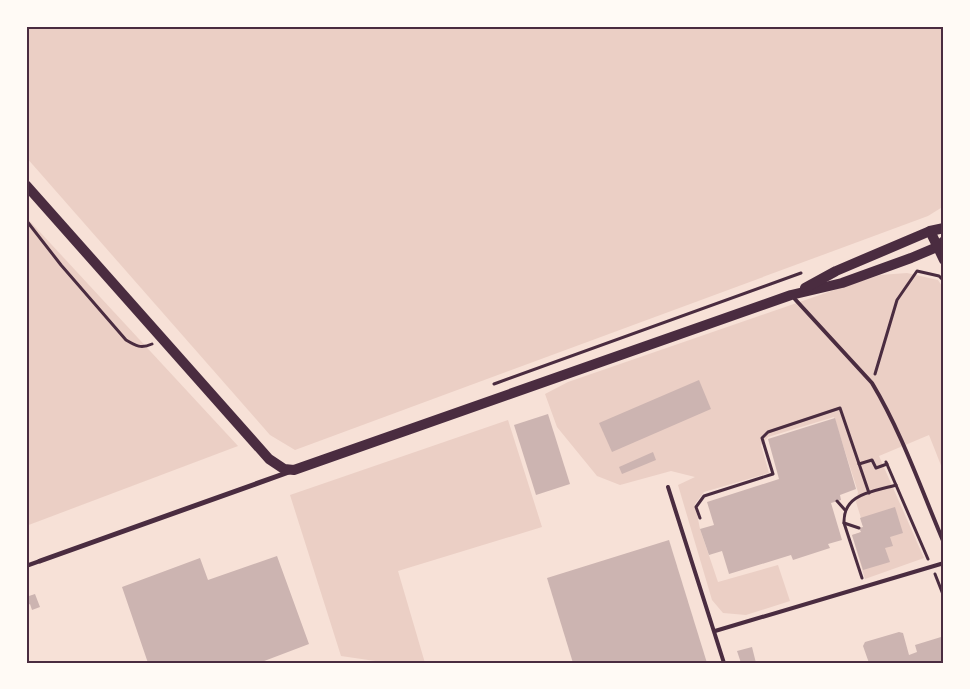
<svg xmlns="http://www.w3.org/2000/svg" width="970" height="689" font-family="Karla,sans-serif">
	<style>
		.green { fill: #ebcfc5 }
		.building { fill: #ccb4b1 }
		.lines { fill: none; stroke-linecap: round; stroke-linejoin: round }
		.path { stroke: #4a2c40; stroke-width: 3 }
		.service { stroke: #4a2c40; stroke-width: 4 }
		.minor { stroke: #4a2c40; stroke-width: 5 }
		.secondary { stroke: #4a2c40; stroke-width: 10 }
		.neatline { fill: none; stroke: #4a2c40; stroke-width: 2 }
	</style>
	<rect width="100%" height="100%" fill="#f7e1d7"/>
	<g class="green">
		<path d="M26 26H944V206L928 216 295 450 270 435 26 157Z"/>
		<path d="M26 217 238 446 26 526Z"/>
		<path d="M907 273 938 280 944 289V473L929 435 879 456 924 558 865 579 852 535 865 531 856 502 858 492 834 417 768 437 761 445 769 473 704 492 695 504 700 529 718 582 778 565 790 601 746 615 723 613 712 600 678 485 695 477 671 471 620 485 597 476 557 427 545 394 568 382 840 288 880 275Z"/>
		<path d="M508 420 542 527 398 571 425 663H389L341 656 290 495Z"/>
	</g>
	<g class="building">
		<path d="M699 380 711 409 612 452 599 423Z"/>
		<path d="M548 414 570 484 536 495 514 425Z"/>
		<path d="M835 418 856 489 840 495 841 500 831 503 842 540 828 544 830 548 793 560 791 555 729 574 722 551 709 555 700 529 714 525 707 502 779 479 768 439Z"/>
		<path d="M653 452 656 460 622 474 619 467Z"/>
		<path d="M895 507 903 533 890 537 893 546 885 548 890 562 863 570 852 535 861 532 859 528 863 527 860 518Z"/>
		<path d="M669 540 707 663H573L547 578Z"/>
		<path d="M277 556 309 644 259 663H148L122 587 200 558 208 580Z"/>
		<path d="M35 594 40 607 32 610 30 604 26 606V597Z"/>
		<path d="M899 632 903 633 909 655 917 652 915 645 941 637 944 645V663H869L863 646 865 642Z"/>
		<path d="M752 647 756 663H741L737 651Z"/>
	</g>
	<g class="lines">
		<g class="path">
			<path d="M26 220 61 265 126 340C136 346 141 349 152 344"/>
			<path d="M875 374 897 300 917 271 939 276 944 281"/>
			<path d="M494 384 801 273"/>
			<path d="M886 462 928 559"/>
			<path d="M859 464 872 460 876 468 887 464"/>
			<path d="M837 501 845 510"/>
			<path d="M700 518 696 507 704 496 773 474 762 438 768 432 840 408 869 493"/>
			<path d="M844 523 859 528"/>
			<path d="M935 574 944 597"/>
			<path d="M862 578 844 523C843 493 873 492 896 485"/>
		</g>
		<g class="service">
			<path d="M793 297 872 383C902 433 921 489 944 543"/>
			<path d="M668 487 724 663"/>
			<path d="M26 566 40 561"/>
			<path d="M715 631 944 563"/>
		</g>
		<path class="minor" d="M40 561 289 472"/>
		<g class="secondary">
			<path d="M26 185 269 459 284 469 294 470 791 295 842 283 911 258 937 247 944 241"/>
			<path d="M930 231 944 260"/>
			<path d="M805 288 836 271 930 231 944 228"/>
		</g>
	</g>
	<rect width="970" height="689" fill="none" stroke="#fffaf5" stroke-width="55"/>
	<rect x="28" y="28" width="914" height="634" class="neatline"/>
</svg>
